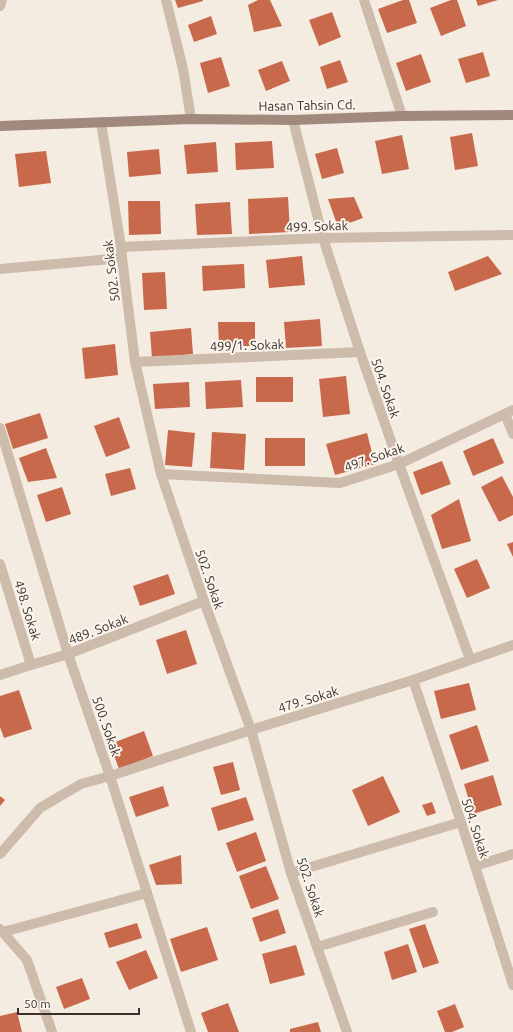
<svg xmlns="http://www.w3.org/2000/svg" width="513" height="1032" font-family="Ubuntu,sans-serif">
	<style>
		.building { fill: #c8694b }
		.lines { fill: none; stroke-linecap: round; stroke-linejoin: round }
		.street { stroke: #cdbbac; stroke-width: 10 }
		.secondary { stroke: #a18a7d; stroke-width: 10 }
		.labels { text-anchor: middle; stroke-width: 4; stroke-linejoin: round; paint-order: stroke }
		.street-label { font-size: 13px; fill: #3b302b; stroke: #fbf5ee }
	</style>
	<rect width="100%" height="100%" fill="#f4ebe1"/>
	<g class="building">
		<path d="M175 0H203V1L178 8Z"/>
		<path d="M258 0H270L282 26 254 32 248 5Z"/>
		<path d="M403 0H409L417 23 387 33 378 9Z"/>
		<path d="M451 0H457L466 26 441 36 430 8Z"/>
		<path d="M476 0H498L478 6Z"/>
		<path d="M332 12 341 37 319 46 309 20Z"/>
		<path d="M211 16 217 34 194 42 188 25Z"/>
		<path d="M483 52 490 76 466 83 458 59Z"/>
		<path d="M421 54 431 82 406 91 396 63Z"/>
		<path d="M221 57 230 86 208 93 200 63Z"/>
		<path d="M340 60 348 82 327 89 320 67Z"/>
		<path d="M282 61 290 81 266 91 258 70Z"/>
		<path d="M472 133 478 166 455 170 450 137Z"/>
		<path d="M402 135 409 169 382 174 375 141Z"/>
		<path d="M272 141 274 168 236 170 235 143Z"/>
		<path d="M216 142 218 172 187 174 184 145Z"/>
		<path d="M337 148 344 173 322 179 315 154Z"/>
		<path d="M159 149 161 174 129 177 127 152Z"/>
		<path d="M46 151 51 183 19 187 15 154Z"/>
		<path d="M288 197 290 232 249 234 248 199Z"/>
		<path d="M354 197 363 218 338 227 328 199Z"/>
		<path d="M128 201H160L161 234 129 235Z"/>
		<path d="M230 202 232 234 197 235 195 204Z"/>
		<path d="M302 256 305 285 269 288 266 260Z"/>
		<path d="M488 256 502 274 455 291 448 272Z"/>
		<path d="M244 264 245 288 203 291 202 266Z"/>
		<path d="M165 272 167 309 144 310 142 273Z"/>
		<path d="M320 319 322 346 286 348 284 322Z"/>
		<path d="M218 322H255V346H219Z"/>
		<path d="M191 328 193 354 152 358 150 332Z"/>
		<path d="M115 344 118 375 85 379 82 348Z"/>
		<path d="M346 376 350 414 323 417 319 379Z"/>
		<rect x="256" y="377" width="37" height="25"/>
		<path d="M241 380 243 407 206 409 205 382Z"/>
		<path d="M189 382 190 407 155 409 153 384Z"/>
		<path d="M40 413 48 438 13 449 5 424Z"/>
		<path d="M119 417 130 448 106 457 94 426Z"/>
		<path d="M168 430 195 433 192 467 165 465Z"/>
		<path d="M212 432 246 434 244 470 210 468Z"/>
		<path d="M367 433 375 464 335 475 326 444Z"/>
		<rect x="265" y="438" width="40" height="28"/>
		<path d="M493 438 504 463 473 476 463 451Z"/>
		<path d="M46 448 57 478 28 482 19 458Z"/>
		<path d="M442 461 451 484 421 495 413 472Z"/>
		<path d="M130 468 136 489 111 496 105 474Z"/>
		<path d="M502 476 513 497V515L499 522 481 487Z"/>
		<path d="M62 487 71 514 46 522 37 495Z"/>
		<path d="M459 499 471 541 442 549 431 515Z"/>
		<path d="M513 542V557L507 544Z"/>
		<path d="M477 559 490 588 467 598 454 569Z"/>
		<path d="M168 574 175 594 140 606 133 586Z"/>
		<path d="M186 630 197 664 167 674 156 640Z"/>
		<path d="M469 683 476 710 441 719 434 691Z"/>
		<path d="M19 690 32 729 4 738 0 727V696Z"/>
		<path d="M477 725 489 761 461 770 449 735Z"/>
		<path d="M144 731 153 756 119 769 110 744Z"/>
		<path d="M233 762 240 790 221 795 213 767Z"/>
		<path d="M493 775 502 805 473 814 464 784Z"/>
		<path d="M383 776 400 812 368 826 352 790Z"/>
		<path d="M163 786 169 806 136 817 129 797Z"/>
		<path d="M0 796 5 800 0 806Z"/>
		<path d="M246 797 254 820 218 831 211 808Z"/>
		<path d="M432 802 436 813 427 816 422 805Z"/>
		<path d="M256 832 266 861 237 872 226 843Z"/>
		<path d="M181 855 182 884 156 885 149 865Z"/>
		<path d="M266 866 279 899 251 909 239 876Z"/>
		<path d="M278 909 286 933 260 942 252 918Z"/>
		<path d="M137 923 142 938 109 948 104 933Z"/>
		<path d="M425 924 439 963 423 968 409 929Z"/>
		<path d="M207 927 218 960 181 972 170 939Z"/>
		<path d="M408 944 417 972 392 980 384 952Z"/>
		<path d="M296 945 305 975 270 984 262 954Z"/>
		<path d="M146 950 158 978 129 990 116 962Z"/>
		<path d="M82 978 90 999 64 1009 56 987Z"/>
		<path d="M228 1003 239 1032H208L201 1013Z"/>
		<path d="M455 1004 464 1027 452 1032H445L437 1011Z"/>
		<path d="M17 1012 22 1032H0V1016Z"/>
		<path d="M318 1022 321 1032H290V1029Z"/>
	</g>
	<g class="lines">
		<g class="street">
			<path d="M166 0 183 69 191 119"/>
			<path d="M364 0 402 116"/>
			<path d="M0 6 2 0"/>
			<path d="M293 120 323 238 360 352 399 464 470 659"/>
			<path d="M101 122 121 247 122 258 135 362 161 474 204 601 251 730 291 873 347 1032"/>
			<path d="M121 247 323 238 513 235"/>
			<path d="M0 269 122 258"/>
			<path d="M135 362 360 352"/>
			<path d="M505 414 513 434"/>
			<path d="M0 428 68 654 110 776 191 1032"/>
			<path d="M161 474 340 483 399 464 513 410"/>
			<path d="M0 564 31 665"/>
			<path d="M0 675 31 665 68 654 204 601"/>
			<path d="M413 680 461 822 513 985"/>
			<path d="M0 854 40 808 81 784 110 776 251 730 413 680 513 645"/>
			<path d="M475 866 513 854"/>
			<path d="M291 873 461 822"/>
			<path d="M0 929 27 960 52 1032"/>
			<path d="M3 932 147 893"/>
			<path d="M317 947 433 912"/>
		</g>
		<path class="secondary" d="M0 126 191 119 293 120 402 116 513 115"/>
	</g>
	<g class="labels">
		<g class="street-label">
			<text transform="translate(307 105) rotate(-1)" y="5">Hasan Tahsin Cd.</text>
			<text transform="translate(317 226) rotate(-2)" y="5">499. Sokak</text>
			<text transform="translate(111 271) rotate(-97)" y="5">502. Sokak</text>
			<text transform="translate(247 345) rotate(-2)" y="5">499/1. Sokak</text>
			<text transform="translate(386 388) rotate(71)" y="5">504. Sokak</text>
			<text transform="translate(374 457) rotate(-19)" y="5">497. Sokak</text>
			<text transform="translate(210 579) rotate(71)" y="5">502. Sokak</text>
			<text transform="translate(28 610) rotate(73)" y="5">498. Sokak</text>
			<text transform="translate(98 629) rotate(-21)" y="5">489. Sokak</text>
			<text transform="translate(308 699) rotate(-17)" y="5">479. Sokak</text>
			<text transform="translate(107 726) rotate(71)" y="5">500. Sokak</text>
			<text transform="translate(476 828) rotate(72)" y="5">504. Sokak</text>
			<text transform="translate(311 887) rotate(72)" y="5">502. Sokak</text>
		</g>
	</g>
	<path d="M18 1008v6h121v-6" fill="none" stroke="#3b302b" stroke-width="2"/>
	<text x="24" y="1008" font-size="12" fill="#3b302b" stroke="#fbf5ee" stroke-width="3" paint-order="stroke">50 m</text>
</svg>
